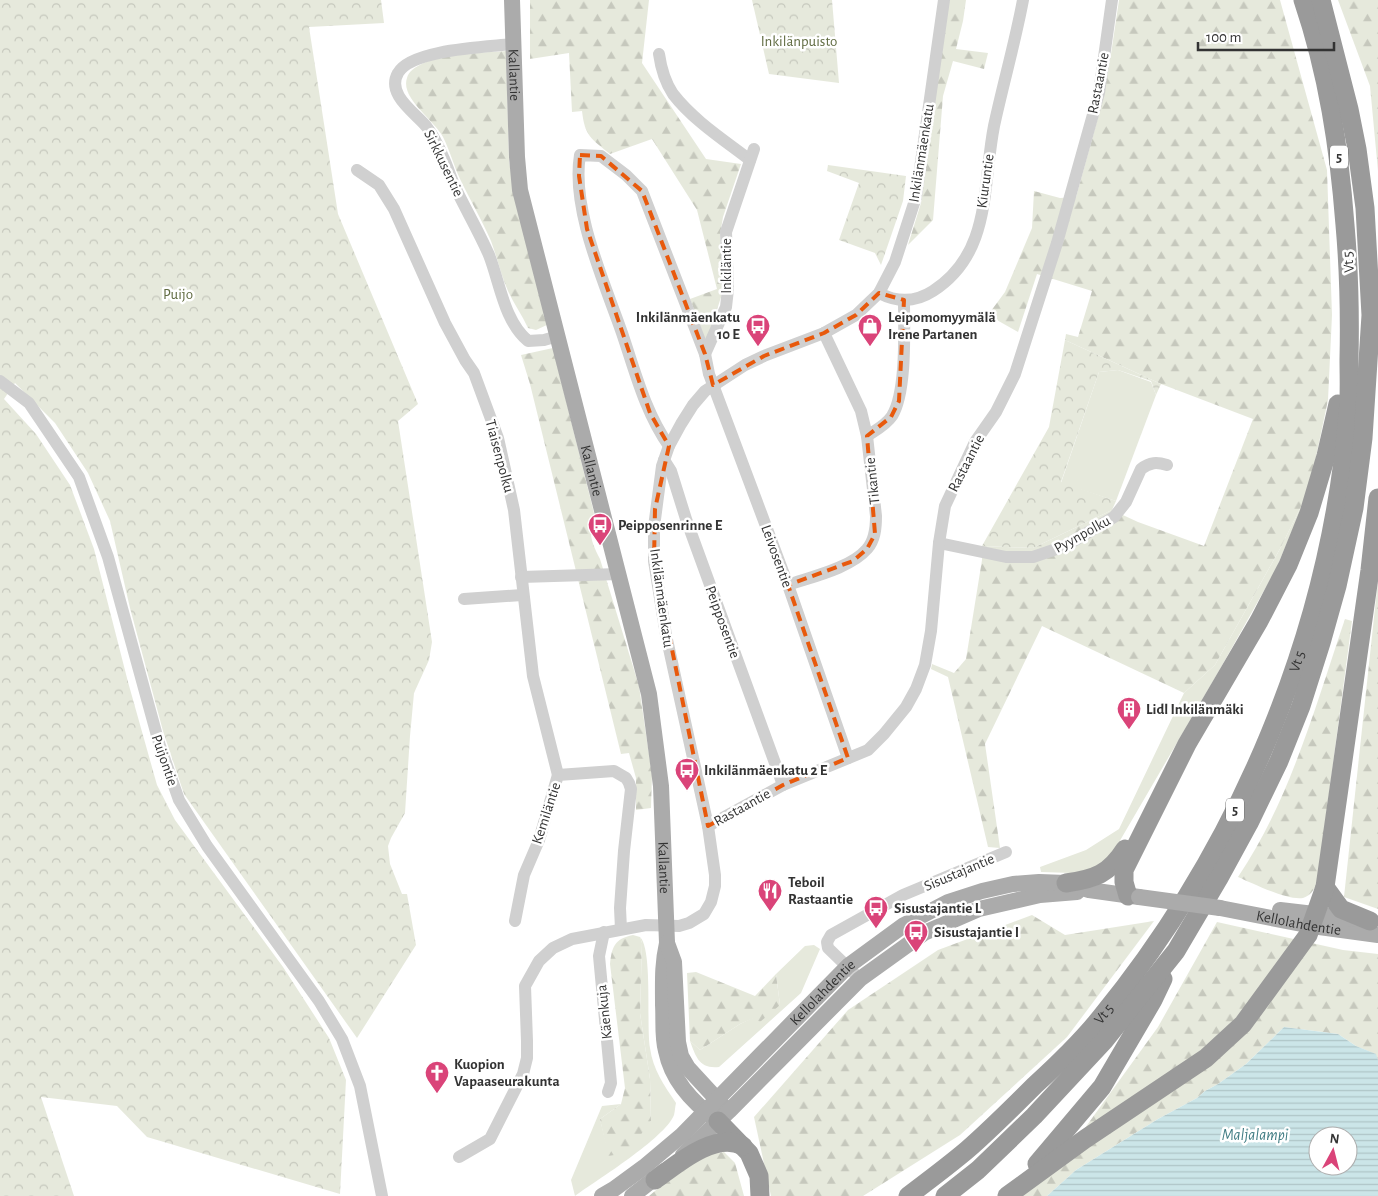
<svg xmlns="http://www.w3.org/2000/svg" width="1378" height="1196" font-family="'Alegreya Sans',sans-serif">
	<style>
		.green { fill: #e6e9dc }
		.forest { fill: url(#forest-firs) }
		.park { fill: url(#park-crowns) }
		.water { fill: url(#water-rules); fill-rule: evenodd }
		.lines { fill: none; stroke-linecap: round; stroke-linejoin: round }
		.minor { stroke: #d0d0d0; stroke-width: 12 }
		.major { stroke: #ababab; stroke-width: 16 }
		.highway { stroke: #9a9a9a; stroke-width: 19 }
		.major-bridge { stroke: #ababab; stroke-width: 16 }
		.marked { fill: none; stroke: #e8590c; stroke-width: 4; stroke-dasharray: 10 6; stroke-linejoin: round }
		.labels { text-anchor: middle; stroke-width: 5; stroke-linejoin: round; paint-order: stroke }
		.shield { fill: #fff; stroke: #707070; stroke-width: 1 }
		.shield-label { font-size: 14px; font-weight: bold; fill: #333 }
		.park-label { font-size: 15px; fill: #616c42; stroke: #fff }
		.street-label { font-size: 15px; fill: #333; stroke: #fff }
		.poi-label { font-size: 15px; font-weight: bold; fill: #333; stroke: #fff; text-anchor: start }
		.water-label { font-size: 16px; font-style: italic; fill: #407c83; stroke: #fff }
	</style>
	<defs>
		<pattern id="forest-firs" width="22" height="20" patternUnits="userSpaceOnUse" patternTransform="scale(1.25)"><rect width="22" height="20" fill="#e6e9dc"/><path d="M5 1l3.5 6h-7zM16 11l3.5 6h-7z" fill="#c6c8bd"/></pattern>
		<pattern id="park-crowns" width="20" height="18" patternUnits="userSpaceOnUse" patternTransform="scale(1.25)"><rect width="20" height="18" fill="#e6e9dc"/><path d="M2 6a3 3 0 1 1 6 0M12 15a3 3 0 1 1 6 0" fill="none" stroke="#c6c8bd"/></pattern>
		<pattern id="water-rules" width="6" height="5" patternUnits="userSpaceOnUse" patternTransform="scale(1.25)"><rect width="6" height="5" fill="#cbe5e8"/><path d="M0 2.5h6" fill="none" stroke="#afc5c7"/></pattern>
	</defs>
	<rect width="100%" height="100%" fill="#fff"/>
	<g class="green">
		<path d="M1118 370 1151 382 1156 395 1116 501 1061 483 1099 372Z"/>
		<path d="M1309 490 1276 569 1220 669 1111 856 1094 869 1072 873 1041 872 1040 867 1086 850 1119 829 1184 693 1215 665 1281 547Z"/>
		<path d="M640 937C653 950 646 1026 650 1048 653 1070 664 1085 676 1103 675 1107 675 1111 674 1115 665 1138 597 1180 575 1196L571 1180 602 1106 621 1104 600 1119 609 1156 651 1121 650 1079 640 1013 642 943Z"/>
		<path d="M814 945 820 949 801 993 719 1067C699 1069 696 1057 690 1041L700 1050 740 1024 780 1005 776 974 805 946Z"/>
	</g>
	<g class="forest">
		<path d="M530 0H649L642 63 706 159 741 164 723 217 720 235 723 291 708 337 705 339 690 299 717 289 697 210 652 139 610 154C591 138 585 137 582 111L572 112 569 53 530 59Z"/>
		<path d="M948 0H966L963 21 956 49 988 53 984 69 953 61 943 96 933 220 908 245 921 203Z"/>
		<path d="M1119 0H1280L1327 170 1332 315 1328 400 1309 490 1281 547 1215 665 1184 693 1042 626 985 744 1000 848 988 847 948 677 931 669 932 664 954 673 966 659 982 560V546L1033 548 1112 510 1138 522 1204 546 1253 419 1161 384 1065 340 1066 334 1078 337 1092 291 1037 274 1018 332 988 315 1005 292 1032 228 1034 191 1060 198 1076 197 1099 114 1111 54Z"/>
		<path d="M1338 0H1378V171L1370 86Z"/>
		<path d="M506 51 509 161 516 200 549 324 536 330 528 328C522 315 514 304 508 291 501 275 497 257 491 241 482 220 470 200 460 179 454 166 450 151 443 137 434 120 400 98 407 78 415 53 484 53 506 51Z"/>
		<path d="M553 348 594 513C588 534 591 541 600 559L639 686 652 775 651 808 636 810V778L629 753 621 754 530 384 521 355Z"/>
		<path d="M1378 580V909L1344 897Z"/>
		<path d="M1345 619 1352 621 1317 884C1314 890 1310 896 1303 898 1288 901 1252 883 1238 877 1290 800 1315 707 1345 619Z"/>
		<path d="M1032 915 1065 935 1154 921 1067 1037 960 1135 863 1196H771L754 1117 848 1010 938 950Z"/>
		<path d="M1217 922 1343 950 1378 954V1060L1375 1054 1356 1046 1338 1034 1284 1027 1246 1064 1218 1084 1205 1091 1197 1098 1158 1119 1076 1170 1047 1196H1020L1056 1168 1158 1027Z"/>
		<path d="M633 935 640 937 642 943 640 1013 650 1079 651 1121 627 1153 608 1156 600 1119 621 1104 625 1088 610 964C612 947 614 939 633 935Z"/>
		<path d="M696 972 755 996 776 974 780 1005 760 1022 754 1018 740 1024 700 1050 690 1041 687 973Z"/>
		<path d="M724 1152 735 1163 744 1196H649L686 1165 708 1154Z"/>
	</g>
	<g class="park">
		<path d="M0 0H381L384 23 309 27 338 214 418 404 398 421 432 642 429 660 414 693 410 736 405 813 391 838 388 846 390 864 402 894H407L416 945 357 1038 184 794 163 731 130 608 110 521 88 473 55 423 15 383 4 399 36 434 70 485 94 549 128 682 157 785 175 820 283 967 329 1038 346 1080 340 1194 147 1137 117 1106 41 1097 74 1196H0Z"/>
		<path d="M752 0H832L839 83 769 74Z"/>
		<path d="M828 165 906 176 903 201 881 265 875 253 839 240 859 183 827 171Z"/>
		<path d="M1065 340 1161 384 1156 395 1151 381 1118 370 1099 372 1061 482 1116 501 1112 510 1033 548 982 546 1049 427Z"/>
	</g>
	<path class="water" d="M1284 1027 1338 1034 1356 1046 1376 1054 1378 1060V1196H1047L1076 1170 1158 1119 1197 1098 1205 1091 1218 1084 1246 1064ZM1318 1136H1348V1166H1318Z"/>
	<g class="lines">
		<g class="minor">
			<path d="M513 44C488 47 411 49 398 73 386 94 414 112 426 126 434 136 439 147 444 159 448 168 451 178 455 187 466 210 479 232 489 255 500 283 504 321 528 341L544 340 558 336"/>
			<path d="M659 54C661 68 665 82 673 94 693 120 724 140 750 160"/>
			<path d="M357 170 379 185 394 209 445 323 465 360 474 373 498 438 514 510 533 676 558 775"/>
			<path d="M879 293C898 303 916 302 933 291 992 253 982 187 994 126 1003 84 1015 43 1023 0"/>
			<path d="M705 354 726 307 728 289 726 232 754 149"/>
			<path d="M0 381 29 403 79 477 108 557 159 743 179 800 207 846 319 1001 342 1039 360 1086 382 1196"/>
			<path d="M867 436C876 430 886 425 892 416 907 392 904 329 904 300"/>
			<path d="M669 446C645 412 635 371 622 333 604 281 571 209 580 155L601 156 626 175 642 191 705 354 709 374 788 585 848 758"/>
			<path d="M664 460 671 471 686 519 783 785"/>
			<path d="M939 543 1006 557H1033L1065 546 1114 517 1126 502 1141 469C1150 462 1157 462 1167 465"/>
			<path d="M521 577 619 574"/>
			<path d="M788 585C811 577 851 568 867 549 875 540 876 528 876 516L867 436 861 411 824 333"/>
			<path d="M464 599 522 595"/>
			<path d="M708 826 783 785 868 750 884 734 906 707 916 689 925 665 931 631 939 543 945 506 975 442 996 412 1015 374 1057 243 1099 93 1112 0"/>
			<path d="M515 921 524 875 539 840 558 775 614 771 626 778 629 783 631 789 624 851 620 908 621 929"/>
			<path d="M604 932 599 956 611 1083 608 1092"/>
			<path d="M860 979 828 948 827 942 831 935 903 895 1006 852"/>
			<path d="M459 1157 490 1139 523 1074 527 1058V1041L525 986 539 961 553 948 572 939 646 925 679 926 689 923 704 914 711 902 715 886V875L708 826 666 635 654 561V527L662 466 669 446 681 424 693 405 705 391 745 365 764 356 824 333 856 315 879 293 895 262 916 197 944 0"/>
		</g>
		<g class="major">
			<path id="s1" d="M512 0 517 157 520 190 649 694 661 786 667 943C662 965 663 982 663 1005 664 1020 662 1037 666 1051 672 1081 694 1104 718 1121"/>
			<path id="s2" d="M1220 908 1312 926 1378 935"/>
			<path d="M1280 910 1357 919"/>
			<path d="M667 943 674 962 678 1042 681 1056 688 1068 723 1106"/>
			<path d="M683 1155 729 1111 860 979 924 933 979 909 1040 895 1077 892"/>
			<path id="s3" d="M602 1196 614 1189 644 1167 682 1135 848 966 904 925 948 902 982 891 1013 884 1039 882 1066 883 1089 890 1139 897"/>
			<path d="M632 1196 664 1171"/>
		</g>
		<g class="highway">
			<path d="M1066 883C1095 879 1109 874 1125 849"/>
			<path d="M1325 887 1341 909 1370 921"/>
			<path d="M1128 896 1124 882V870L1187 744 1259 621 1288 565 1309 513 1326 456 1338 404"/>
			<path d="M718 1121 749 1153 759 1176 760 1196"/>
			<path d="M1037 1164 1102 1087 1153 1000 1163 979"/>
			<path d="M655 1180C677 1164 715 1131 743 1146"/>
			<path id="s4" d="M908 1196C928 1181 948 1166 967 1150 990 1130 1013 1107 1035 1085 1058 1064 1081 1042 1101 1017 1240 847 1330 633 1348 414 1350 396 1349 378 1349 360 1350 314 1349 270 1345 225 1339 147 1328 74 1303 0"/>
			<path d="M945 1196 978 1170 1034 1116 1104 1041 1176 951 1219 878 1249 823 1279 761 1301 706 1321 643 1337 586 1354 508 1363 438 1371 315 1365 208 1357 149 1349 109 1321 0"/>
			<path d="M1007 1196 1085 1139 1206 1058 1243 1024 1308 935 1325 887 1370 570 1378 498"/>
		</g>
		<path class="major-bridge" d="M1139 897 1220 908"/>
	</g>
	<path class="marked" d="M580 155 601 156 642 191 705 354 713 385 764 356 824 333 856 315 879 293 904 300 899 401 891 417 867 436 875 534 867 549 853 561 788 585 848 758 783 785 708 826 654 561 655 509 669 446 650 413 587 229 579 176Z"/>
	<defs>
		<symbol id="bus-pin" viewBox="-11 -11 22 30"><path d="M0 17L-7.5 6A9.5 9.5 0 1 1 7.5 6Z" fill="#da4479" stroke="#fff"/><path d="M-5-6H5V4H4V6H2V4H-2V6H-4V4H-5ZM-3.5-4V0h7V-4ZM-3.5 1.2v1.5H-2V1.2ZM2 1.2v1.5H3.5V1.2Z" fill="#fff"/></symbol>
		<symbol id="shop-pin" viewBox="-11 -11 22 30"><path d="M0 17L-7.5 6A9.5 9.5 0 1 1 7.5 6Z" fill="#da4479" stroke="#fff"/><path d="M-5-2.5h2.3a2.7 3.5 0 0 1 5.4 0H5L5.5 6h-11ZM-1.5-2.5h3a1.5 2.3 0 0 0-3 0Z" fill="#fff"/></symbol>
		<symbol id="building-pin" viewBox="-11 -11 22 30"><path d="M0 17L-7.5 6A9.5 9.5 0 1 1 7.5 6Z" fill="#da4479" stroke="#fff"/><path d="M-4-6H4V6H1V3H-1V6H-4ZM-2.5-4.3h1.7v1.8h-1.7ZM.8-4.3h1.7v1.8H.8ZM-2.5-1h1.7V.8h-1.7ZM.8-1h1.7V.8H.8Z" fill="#fff"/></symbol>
		<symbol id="restaurant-pin" viewBox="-11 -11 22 30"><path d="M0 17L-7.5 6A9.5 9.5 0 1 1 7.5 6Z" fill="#da4479" stroke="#fff"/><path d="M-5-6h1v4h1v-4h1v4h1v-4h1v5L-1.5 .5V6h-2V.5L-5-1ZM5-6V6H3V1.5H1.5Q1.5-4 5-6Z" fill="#fff"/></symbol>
		<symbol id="church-pin" viewBox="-11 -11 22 30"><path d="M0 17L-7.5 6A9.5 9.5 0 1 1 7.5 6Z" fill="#da4479" stroke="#fff"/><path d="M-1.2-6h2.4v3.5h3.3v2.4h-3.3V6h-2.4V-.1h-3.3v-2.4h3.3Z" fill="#fff"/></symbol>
	</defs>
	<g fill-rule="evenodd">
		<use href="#bus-pin" x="744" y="312" width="28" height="38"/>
		<use href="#shop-pin" x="856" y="312" width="28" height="38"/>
		<use href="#bus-pin" x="586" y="511" width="28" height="38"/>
		<use href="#building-pin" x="1115" y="695" width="28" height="38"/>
		<use href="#bus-pin" x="673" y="756" width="28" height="38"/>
		<use href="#restaurant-pin" x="756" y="877" width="28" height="38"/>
		<use href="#bus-pin" x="862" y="894" width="28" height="38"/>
		<use href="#bus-pin" x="902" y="918" width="28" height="38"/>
		<use href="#church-pin" x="423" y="1059" width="28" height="38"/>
	</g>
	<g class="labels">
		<g class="shield">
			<rect x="1330" y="145.5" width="18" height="23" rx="4"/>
			<rect x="1226" y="798.5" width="18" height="23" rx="4"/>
		</g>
		<g class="shield-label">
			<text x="1339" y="162">5</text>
			<text x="1235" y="815">5</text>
		</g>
		<g class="park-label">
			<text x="799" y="46">Inkilänpuisto</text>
			<text x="178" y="299">Puijo</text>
		</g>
		<g class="street-label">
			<text dy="5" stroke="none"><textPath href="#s1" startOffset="75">Kallantie</textPath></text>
			<text transform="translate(1098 83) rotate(-79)" y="5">Rastaantie</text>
			<text transform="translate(921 153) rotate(-81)" y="5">Inkilänmäenkatu</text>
			<text transform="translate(444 163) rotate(64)" y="5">Sirkkusentie</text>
			<text transform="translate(985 181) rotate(-82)" y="5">Kiuruntie</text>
			<text transform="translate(1348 262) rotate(-95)" y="5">Vt 5</text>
			<text transform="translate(726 266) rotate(-90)" y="5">Inkiläntie</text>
			<text transform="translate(500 456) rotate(75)" y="5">Tiaisenpolku</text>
			<text transform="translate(966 463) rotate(-63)" y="5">Rastaantie</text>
			<text dy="5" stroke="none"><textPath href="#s1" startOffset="480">Kallantie</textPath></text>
			<text transform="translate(872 481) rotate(-96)" y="5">Tikantie</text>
			<text transform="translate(1082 534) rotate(-29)" y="5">Pyynpolku</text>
			<text transform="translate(777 556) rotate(70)" y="5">Leivosentie</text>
			<text transform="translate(662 598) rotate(82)" y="5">Inkilänmäenkatu</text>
			<text transform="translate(723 622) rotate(70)" y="5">Peipposentie</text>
			<text dy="5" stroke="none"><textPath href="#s4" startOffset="672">Vt 5</textPath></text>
			<text transform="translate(165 760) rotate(71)" y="5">Puijontie</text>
			<text transform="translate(742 807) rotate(-29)" y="5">Rastaantie</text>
			<text transform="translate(546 813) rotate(-72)" y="5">Kemiläntie</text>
			<text dy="5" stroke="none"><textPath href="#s1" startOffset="885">Kallantie</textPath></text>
			<text transform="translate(959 872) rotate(-23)" y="5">Sisustajantie</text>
			<text dy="5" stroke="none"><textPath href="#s2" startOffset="80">Kellolahdentie</textPath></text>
			<text dy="5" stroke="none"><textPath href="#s3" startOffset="301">Kellolahdentie</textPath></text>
			<text transform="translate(604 1012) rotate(-96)" y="5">Käenkuja</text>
			<text dy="5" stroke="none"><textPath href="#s4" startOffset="268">Vt 5</textPath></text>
		</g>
		<g class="poi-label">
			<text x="740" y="322" text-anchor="end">Inkilänmäenkatu<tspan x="740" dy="17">10 E</tspan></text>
			<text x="888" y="322">Leipomomyymälä<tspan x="888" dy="17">Irene Partanen</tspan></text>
			<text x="618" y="530">Peipposenrinne E</text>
			<text x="1146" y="714">Lidl Inkilänmäki</text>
			<text x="704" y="775">Inkilänmäenkatu 2 E</text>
			<text x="788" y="887">Teboil<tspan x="788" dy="17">Rastaantie</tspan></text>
			<text x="894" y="913">Sisustajantie L</text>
			<text x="934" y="937">Sisustajantie I</text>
			<text x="454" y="1069">Kuopion<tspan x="454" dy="17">Vapaaseurakunta</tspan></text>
		</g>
		<g class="water-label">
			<text x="1255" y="1140">Maljalampi</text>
		</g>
	</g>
	<g transform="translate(1333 1151) rotate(7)"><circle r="24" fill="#ffffff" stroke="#adadad"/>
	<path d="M0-4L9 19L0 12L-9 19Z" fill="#da4479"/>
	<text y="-8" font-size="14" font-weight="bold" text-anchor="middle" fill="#333333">N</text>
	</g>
	<path d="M1198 42v8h136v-8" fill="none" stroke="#333333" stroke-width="2.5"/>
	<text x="1206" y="42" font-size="15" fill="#333333" stroke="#ffffff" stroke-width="4" paint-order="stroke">100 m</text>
</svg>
